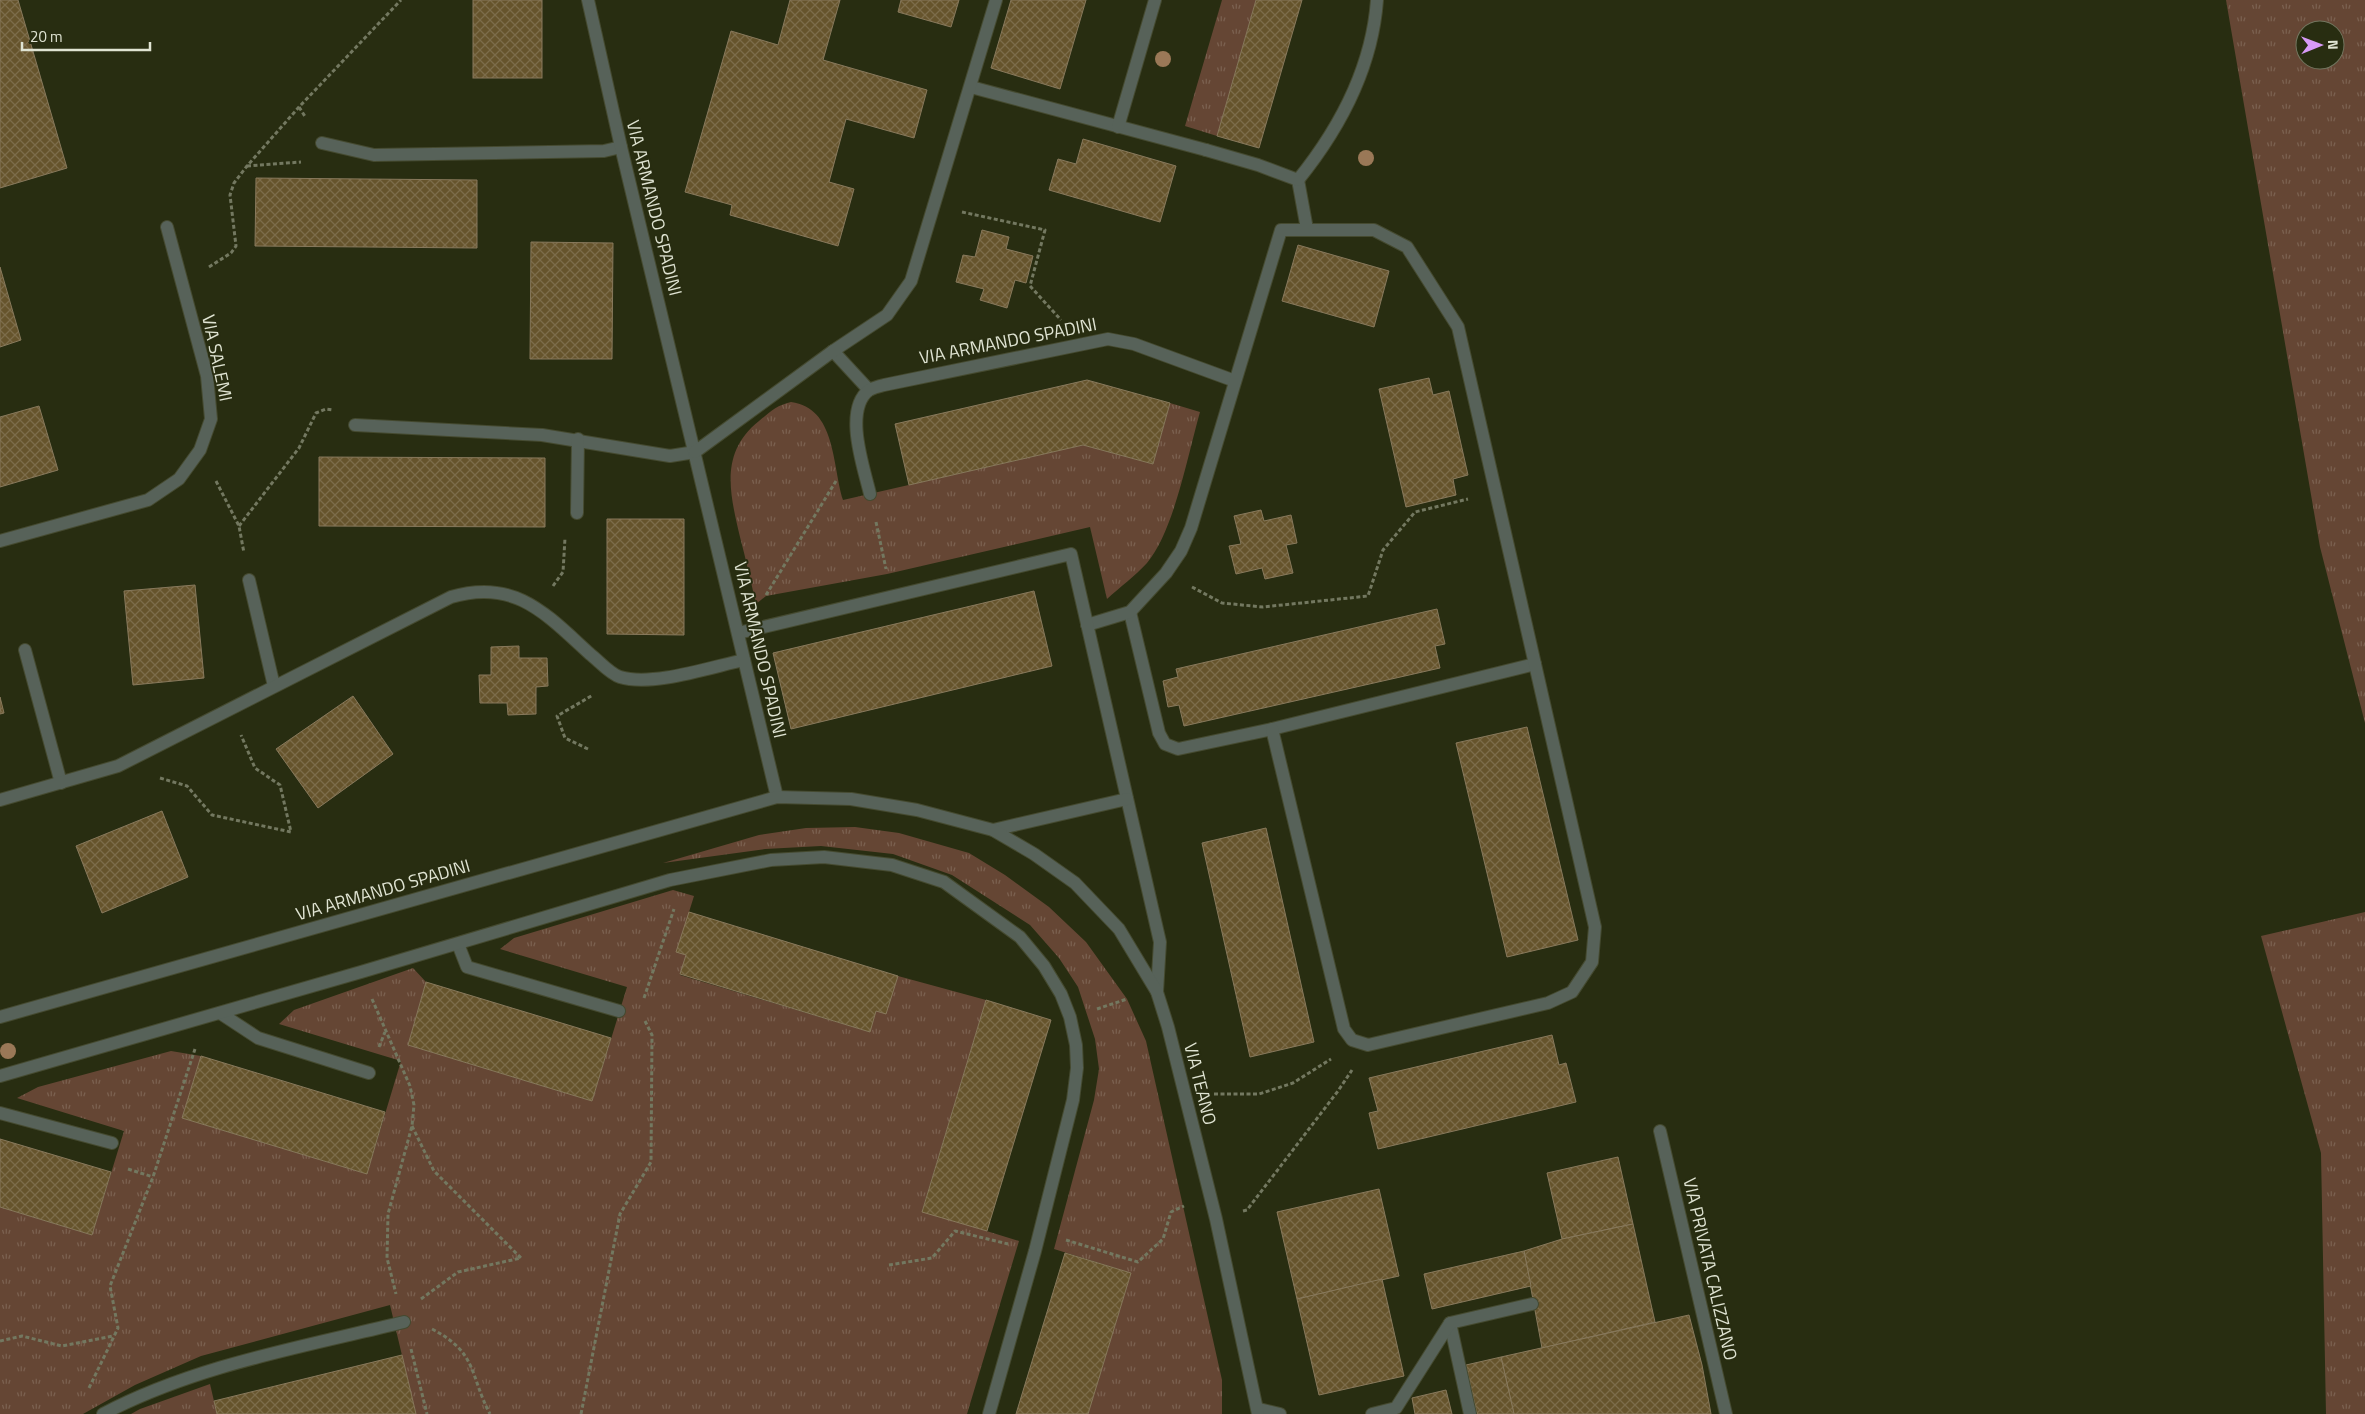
<svg xmlns="http://www.w3.org/2000/svg" width="2365" height="1414" font-family="'Titillium Web',sans-serif">
	<style>
		.grass { fill: url(#grass-tufts); fill-rule: evenodd }
		.building { fill: url(#building-cross-hatch); stroke: #88795c }
		.lines { fill: none; stroke-linecap: round; stroke-linejoin: round }
		.service-casing { stroke: #454a30; stroke-width: 14 }
		.minor-casing { stroke: #454a30; stroke-width: 14 }
		.path { stroke: #737860; stroke-width: 3; stroke-dasharray: 4 2.5; stroke-linecap: butt }
		.service { stroke: #576259; stroke-width: 12 }
		.minor { stroke: #576259; stroke-width: 12 }
		.tree { fill: #9a7857 }
		.labels { text-anchor: middle; stroke-width: 4; stroke-linejoin: round; paint-order: stroke }
		.street-label { font-size: 18px; fill: #e0e4d3; stroke: #282d11 }
	</style>
	<defs>
		<pattern id="grass-tufts" width="24" height="20" patternUnits="userSpaceOnUse" patternTransform="scale(1.25)"><rect width="24" height="20" fill="#654634"/><path d="M3 7l-1-3M5 7V3M7 7l1-3M15 17l-1-3M17 17v-4M19 17l1-3" fill="none" stroke="#7b6150"/></pattern>
		<pattern id="building-cross-hatch" width="8" height="8" patternUnits="userSpaceOnUse" patternTransform="scale(1.25)"><rect width="8" height="8" fill="#66542c"/><path d="M0 0l8 8M0 8l8-8" fill="none" stroke="#7c6c4a"/></pattern>
	</defs>
	<rect width="100%" height="100%" fill="#282d11"/>
	<g class="grass">
		<path d="M1222 0H1256L1217 136 1185 126Z"/>
		<path d="M2226 0H2365V723L2320 547ZM2305 30H2335V60H2305Z"/>
		<path d="M791 402C836 408 832 464 843 500L1083 445 1153 464 1170 403 1200 412C1188 454 1174 531 1147 563 1135 576 1120 587 1107 599L1090 527 887 574 766 596 756 604C751 582 746 560 740 537 730 494 719 453 759 421 770 412 777 405 791 402Z"/>
		<path d="M855 827 899 833 969 853 1005 875 1049 907 1086 942 1127 999 1146 1041 1222 1380V1414H1088L1131 1273 1054 1249 1094 1100 1099 1069 1095 1039 1078 987 1059 958 1030 925 952 875 893 854 821 846 765 849 663 863 759 835 806 828Z"/>
		<path d="M673 890 694 896 689 912 686 955 680 975 870 1032 876 1011 886 1013 898 976 986 1000 922 1211 1019 1241 967 1414H416L390 1305 201 1356 135 1385 83 1414H0V1207L92 1235 124 1131 17 1098 38 1087 171 1051 201 1056 182 1118 367 1174 401 1061 279 1024 294 1010 413 968 426 982 408 1045 592 1101 627 987 500 949 514 938Z"/>
		<path d="M2365 912V1414H2326L2321 1153 2261 936Z"/>
		<path d="M210 1384 217 1414H131L140 1409Z"/>
	</g>
	<g class="building">
		<path d="M0 0H18L67 168 0 188Z"/>
		<rect x="473" y="0" width="69" height="78"/>
		<path d="M790 0H840L823 60 927 90 914 138 846 119 829 182 854 189 838 246 730 215 732 205 685 192 731 31 778 45Z"/>
		<path d="M901 0H959L951 27 898 12Z"/>
		<path d="M1011 0H1086L1060 89 991 68Z"/>
		<path d="M1256 0H1302L1259 148 1217 136Z"/>
		<path d="M1083 139 1176 166 1160 222 1049 190 1058 159 1076 164Z"/>
		<path d="M256 178 477 180V248L255 246Z"/>
		<path d="M982 230 1009 237 1006 249 1033 256 1026 283 1015 280 1007 308 980 300 984 289 956 282 963 255 975 257Z"/>
		<path d="M531 242 613 243 612 359H530Z"/>
		<path d="M1298 245 1389 271 1374 327 1282 301Z"/>
		<path d="M0 267 21 340 0 347Z"/>
		<path d="M1429 378 1433 395 1449 391 1468 475 1453 479 1456 495 1406 507 1379 389Z"/>
		<path d="M1087 380 1170 403 1153 464 1083 445 909 485 895 424Z"/>
		<path d="M39 406 58 470 0 487V417Z"/>
		<path d="M319 457 545 458V527L319 526Z"/>
		<path d="M1261 510 1264 521 1291 515 1297 543 1286 545 1293 573 1265 579 1262 568 1236 574 1229 546 1241 544 1234 516Z"/>
		<path d="M607 519H684V635L607 634Z"/>
		<path d="M195 585 204 678 133 685 124 591Z"/>
		<path d="M1034 591 1052 666 791 729 773 653Z"/>
		<path d="M1437 609 1445 644 1435 646 1440 668 1184 726 1179 705 1168 707 1163 681 1178 677 1176 669Z"/>
		<path d="M519 646V658H547L548 686 536 687V714L508 715 507 703H480L479 675H491V647Z"/>
		<path d="M353 696 393 754 318 808 276 749Z"/>
		<path d="M0 697 4 713 0 714Z"/>
		<path d="M1527 727 1578 940 1507 957 1456 743Z"/>
		<path d="M162 811 188 877 102 913 76 846Z"/>
		<path d="M1266 828 1314 1042 1250 1057 1202 843Z"/>
		<path d="M689 912 898 976 886 1014 876 1011 870 1032 680 974 686 955 676 952Z"/>
		<path d="M426 982 611 1038 592 1101 408 1045Z"/>
		<path d="M986 1000 1051 1020 987 1231 922 1212Z"/>
		<path d="M1552 1035 1559 1065 1566 1063 1576 1102 1378 1149 1369 1113 1378 1111 1369 1078Z"/>
		<path d="M201 1056 385 1112 367 1174 182 1118Z"/>
		<path d="M0 1139 111 1172 92 1235 0 1207Z"/>
		<path d="M1618 1157 1633 1224 1562 1239 1547 1173Z"/>
		<path d="M1379 1189 1399 1276 1297 1299 1277 1212Z"/>
		<path d="M1633 1224 1655 1322 1542 1348 1524 1251 1562 1239Z"/>
		<path d="M1524 1251 1531 1286 1432 1309 1424 1274Z"/>
		<path d="M1065 1253 1131 1273 1088 1414H1016Z"/>
		<path d="M1382 1279 1404 1376 1319 1395 1297 1299Z"/>
		<path d="M1689 1315 1702 1365 1711 1414H1514L1501 1357Z"/>
		<path d="M402 1355 416 1414H217L214 1401Z"/>
		<path d="M1501 1357 1514 1414H1477L1466 1365Z"/>
		<path d="M1446 1390 1452 1414H1415L1412 1398Z"/>
	</g>
	<g class="lines">
		<defs>
			<g id="service">
				<path d="M971 87 1206 150"/>
				<path d="M1118 127 1155 0"/>
				<path d="M322 143 374 155 604 151 621 147"/>
				<path d="M1298 180 1307 229"/>
				<path d="M833 351 869 390"/>
				<path d="M355 425 542 435 670 456 695 452"/>
				<path d="M870 494C864 468 843 410 869 390 873 388 880 386 884 385L1108 339 1134 344 1235 381"/>
				<path d="M577 513 578 439"/>
				<path d="M249 580 274 686"/>
				<path d="M1130 612 1159 733 1165 744 1178 749 1272 729 1535 664"/>
				<path d="M1087 625 1130 612 1166 573 1181 551 1191 528 1281 230H1374L1407 247 1458 327 1595 927 1592 962 1572 992 1548 1003 1368 1045 1352 1040 1344 1029 1272 729"/>
				<path d="M738 633 1071 554 1160 942 1157 992"/>
				<path d="M25 650 61 783"/>
				<path d="M0 800 118 766 451 597C515 578 546 614 590 654 599 661 610 674 620 677 652 687 711 667 744 660"/>
				<path d="M993 830 1127 799"/>
				<path d="M458 944 467 967 619 1011"/>
				<path d="M220 1013 258 1038 369 1073"/>
				<path d="M0 1076 361 972 670 880 771 860 824 857 892 865 944 882 1020 937 1044 966 1061 994 1070 1017 1076 1045 1077 1068 1073 1100 1035 1251 989 1414"/>
				<path d="M0 1113 112 1143"/>
				<path d="M1450 1323 1470 1414"/>
				<path d="M1259 1409 1280 1414"/>
				<path d="M103 1414C196 1365 303 1347 404 1322"/>
				<path d="M1372 1414 1396 1408 1450 1323 1532 1304"/>
			</g>
			<g id="minor">
				<path d="M588 0 621 147 777 797"/>
				<path d="M1206 150 1258 165 1298 180C1340 128 1372 68 1377 0"/>
				<path d="M695 452 833 351 887 315 911 281 996 0"/>
				<path d="M0 541 148 500 179 479 200 450 211 419 207 376 167 227"/>
				<path d="M0 1017 777 797 851 799 917 810 993 830 1034 854 1075 883 1119 929 1157 992 1168 1027 1216 1219 1258 1414"/>
				<path d="M1660 1131 1726 1414"/>
			</g>
		</defs>
		<use href="#service" class="service-casing"/>
		<use href="#minor" class="minor-casing"/>
		<g class="path">
			<path d="M299 107 306 118"/>
			<path d="M247 166 301 162"/>
			<path d="M962 212 1045 230 1030 286 1061 320"/>
			<path d="M209 267 231 253 236 246 230 195 234 183 247 166 299 107 401 0"/>
			<path d="M216 481 239 526 244 553"/>
			<path d="M876 522 886 569"/>
			<path d="M239 526 299 448 316 413 326 409 333 410"/>
			<path d="M553 586 563 572 565 538"/>
			<path d="M1192 587 1222 603 1263 607 1368 596 1383 550 1415 512 1468 499"/>
			<path d="M766 595 836 481"/>
			<path d="M588 749 565 738 557 716 593 695"/>
			<path d="M160 778 187 786 212 815 291 832 280 785 255 768 241 735"/>
			<path d="M644 998 674 909"/>
			<path d="M372 999 410 1086 414 1105 412 1126 388 1214 387 1258 396 1294"/>
			<path d="M1097 1009 1127 999"/>
			<path d="M379 1047 385 1032"/>
			<path d="M1214 1094H1259L1293 1083 1331 1059"/>
			<path d="M412 1126 434 1171 521 1258 458 1272 421 1299"/>
			<path d="M128 1169 153 1177"/>
			<path d="M1243 1211 1247 1210 1338 1091 1352 1070"/>
			<path d="M1066 1240 1138 1262 1163 1239 1171 1212 1184 1206"/>
			<path d="M889 1265 932 1258 955 1231 1008 1244"/>
			<path d="M432 1329C478 1353 469 1374 490 1414"/>
			<path d="M0 1341 22 1336 62 1346 113 1336"/>
			<path d="M411 1349 427 1414"/>
			<path d="M89 1388 118 1328 110 1286 153 1177 195 1049"/>
			<path d="M581 1414 620 1214 651 1162 652 1035 645 1021"/>
		</g>
		<use href="#service" class="service"/>
		<use href="#minor" class="minor"/>
	</g>
	<g class="tree">
		<circle cx="1163" cy="59" r="8"/>
		<circle cx="1366" cy="158" r="8"/>
		<circle cx="8" cy="1051" r="8"/>
	</g>
	<g class="labels">
		<g class="street-label">
			<text transform="translate(654 208) rotate(76)" y="6">VIA ARMANDO SPADINI</text>
			<text transform="translate(1008 341) rotate(-11)" y="6">VIA ARMANDO SPADINI</text>
			<text transform="translate(217 358) rotate(78)" y="6">VIA SALEMI</text>
			<text transform="translate(760 650) rotate(77)" y="6">VIA ARMANDO SPADINI</text>
			<text transform="translate(383 890) rotate(-16)" y="6">VIA ARMANDO SPADINI</text>
			<text transform="translate(1200 1084) rotate(76)" y="6">VIA TEANO</text>
			<text transform="translate(1710 1269) rotate(77)" y="6">VIA PRIVATA CALIZZANO</text>
		</g>
	</g>
	<g transform="translate(2320 45) rotate(89)"><circle r="24" fill="#282d11" stroke="#72765f"/>
	<path d="M0-4L9 19L0 12L-9 19Z" fill="#d89af8"/>
	<text y="-8" font-size="14" font-weight="bold" text-anchor="middle" fill="#e0e4d3">N</text>
	</g>
	<path d="M22 42v8h128v-8" fill="none" stroke="#e0e4d3" stroke-width="2.5"/>
	<text x="30" y="42" font-size="15" fill="#e0e4d3" stroke="#282d11" stroke-width="4" paint-order="stroke">20 m</text>
</svg>
